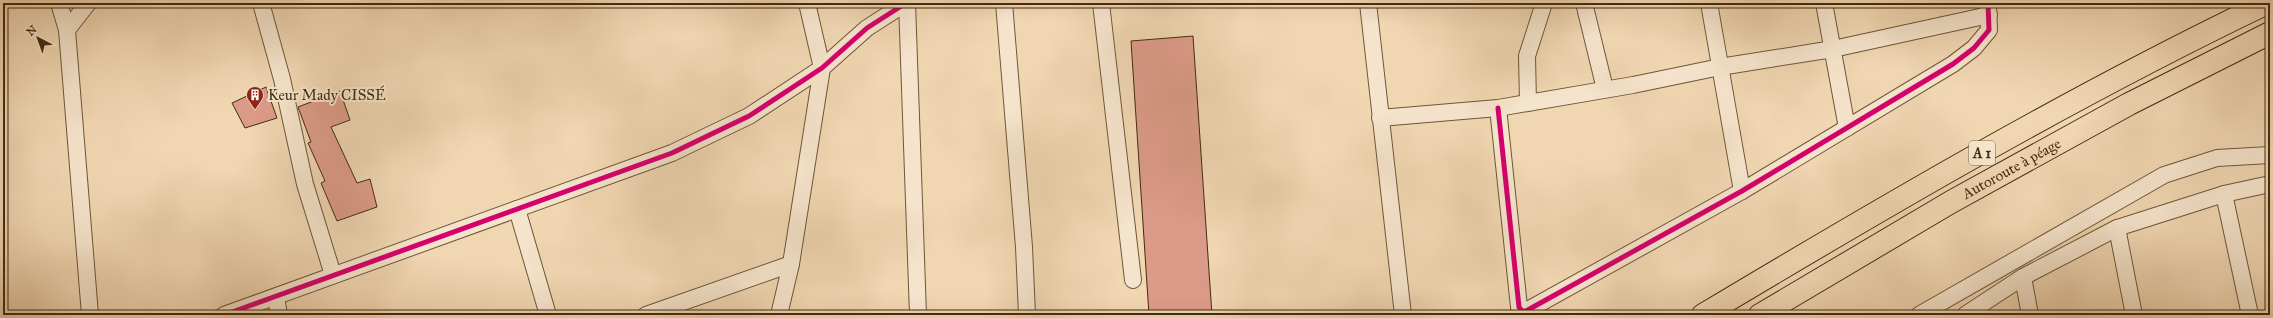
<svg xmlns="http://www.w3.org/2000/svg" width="2273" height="318" font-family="'IM FELL Great Primer',serif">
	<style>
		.building { fill: #dc9b88; stroke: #432b10 }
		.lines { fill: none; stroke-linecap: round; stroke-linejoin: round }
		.street-casing { stroke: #6e5638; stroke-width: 18 }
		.highway-casing { stroke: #432b10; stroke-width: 24 }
		.street { stroke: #f5e4cc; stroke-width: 16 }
		.highway { stroke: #f0d6b1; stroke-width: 22 }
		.cycleway-casing { stroke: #f5e4cc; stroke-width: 8 }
		.cycleway { stroke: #d6006c; stroke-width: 5 }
		.labels { text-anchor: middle; stroke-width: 4; stroke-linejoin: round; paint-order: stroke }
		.shield { fill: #f5e4cc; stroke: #786248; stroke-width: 1 }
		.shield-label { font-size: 14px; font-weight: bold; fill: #432b10 }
		.poi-label { font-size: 15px; fill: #432b10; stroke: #f5e4cc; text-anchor: start }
		.street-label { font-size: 15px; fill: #432b10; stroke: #f5e4cc }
	</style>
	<rect width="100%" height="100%" fill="#f0d6b1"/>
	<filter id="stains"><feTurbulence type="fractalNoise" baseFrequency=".005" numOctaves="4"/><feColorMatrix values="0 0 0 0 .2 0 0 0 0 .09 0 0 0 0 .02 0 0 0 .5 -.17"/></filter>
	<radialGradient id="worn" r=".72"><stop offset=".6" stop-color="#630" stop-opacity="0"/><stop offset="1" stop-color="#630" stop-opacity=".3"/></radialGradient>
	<g class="building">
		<path d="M1193 36 1212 315H1149L1131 41Z"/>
		<path d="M266 87 277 118 245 128 232 103Z"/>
		<path d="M340 91 350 120 331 127 357 183 370 179 377 207 337 221 321 183 325 181 308 143 311 142 298 107Z"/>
	</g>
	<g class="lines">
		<defs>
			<g id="street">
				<path d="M59 3 67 30 90 315"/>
				<path d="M261 3 282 79 305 184 333 275"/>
				<path d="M907 3 918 315"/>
				<path d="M1004 3 1024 247 1027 315"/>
				<path d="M1101 3 1133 280"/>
				<path d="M1368 3 1403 315"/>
				<path d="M1584 3 1605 89"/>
				<path d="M1709 3 1742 191"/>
				<path d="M1824 3 1847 128"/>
				<path d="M67 30 88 3"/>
				<path d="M1528 103 1527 56 1544 3"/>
				<path d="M1498 108 1519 307 1522 311H1526L1742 191 1953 64 1974 48 1989 30 1988 3"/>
				<path d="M1380 118 1498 108 1633 85 1720 67 1833 49 1989 15"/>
				<path d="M2224 194 2250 315"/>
				<path d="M517 209 548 315"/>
				<path d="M2117 228 2134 315"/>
				<path d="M2023 277 2030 315"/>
				<path d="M276 297 279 315"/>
				<path d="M224 315 672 153 749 116 822 68 867 28 906 3"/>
				<path d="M646 315 791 264"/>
				<path d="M779 315 791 264 822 68 807 3"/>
				<path d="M1919 315 2164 175 2217 158 2270 155"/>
				<path d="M1965 315 2023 277 2117 228 2224 194 2270 184"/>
			</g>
			<g id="highway">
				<path d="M1703 315C1887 205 2073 96 2267 3"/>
				<path id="s1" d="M1760 315 1951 202 2129 104 2270 33"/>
			</g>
		</defs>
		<use href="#street" class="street-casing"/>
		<use href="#highway" class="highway-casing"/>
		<use href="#street" class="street"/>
		<use href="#highway" class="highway"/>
		<defs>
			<g id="cycleway">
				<path d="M1498 108 1519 307 1522 311H1526L1742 191 1953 64 1974 48 1989 30 1988 3"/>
				<path d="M224 315 672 153 749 116 822 68 867 28 906 3"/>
			</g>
		</defs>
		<use href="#cycleway" class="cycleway-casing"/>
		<use href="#cycleway" class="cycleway"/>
	</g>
	<defs>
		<symbol id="building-pin" viewBox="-11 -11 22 30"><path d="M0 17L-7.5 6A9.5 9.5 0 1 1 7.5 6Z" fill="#8f2418" stroke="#f5e4cc"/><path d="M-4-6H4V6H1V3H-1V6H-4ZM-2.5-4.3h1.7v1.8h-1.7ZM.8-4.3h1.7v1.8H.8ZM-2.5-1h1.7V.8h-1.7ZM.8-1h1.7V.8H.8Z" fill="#fff"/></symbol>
	</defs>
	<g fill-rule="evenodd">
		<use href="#building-pin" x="245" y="85" width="20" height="27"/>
	</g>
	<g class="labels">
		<rect class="shield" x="1969" y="141" width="26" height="24" rx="3"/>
		<g class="shield-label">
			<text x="1982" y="158">A 1</text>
		</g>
		<g class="poi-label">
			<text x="268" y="100">Keur Mady CISSÉ</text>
		</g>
		<g class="street-label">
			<text dy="5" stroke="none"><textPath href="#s1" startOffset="291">Autoroute à péage</textPath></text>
		</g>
	</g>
	<rect width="2273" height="318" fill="none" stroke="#f0d6b1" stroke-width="16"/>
	<rect x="4" y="4" width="2265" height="310" fill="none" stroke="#432b10" stroke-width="2"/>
	<rect x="8" y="8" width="2257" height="302" fill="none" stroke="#432b10"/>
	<g transform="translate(38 38) rotate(319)" stroke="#f5e4cc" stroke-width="3" paint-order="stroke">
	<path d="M0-3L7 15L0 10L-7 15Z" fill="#432b10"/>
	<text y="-6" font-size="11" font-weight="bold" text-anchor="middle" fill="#432b10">N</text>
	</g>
	<rect width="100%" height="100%" filter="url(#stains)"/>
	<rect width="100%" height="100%" fill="url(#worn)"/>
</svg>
